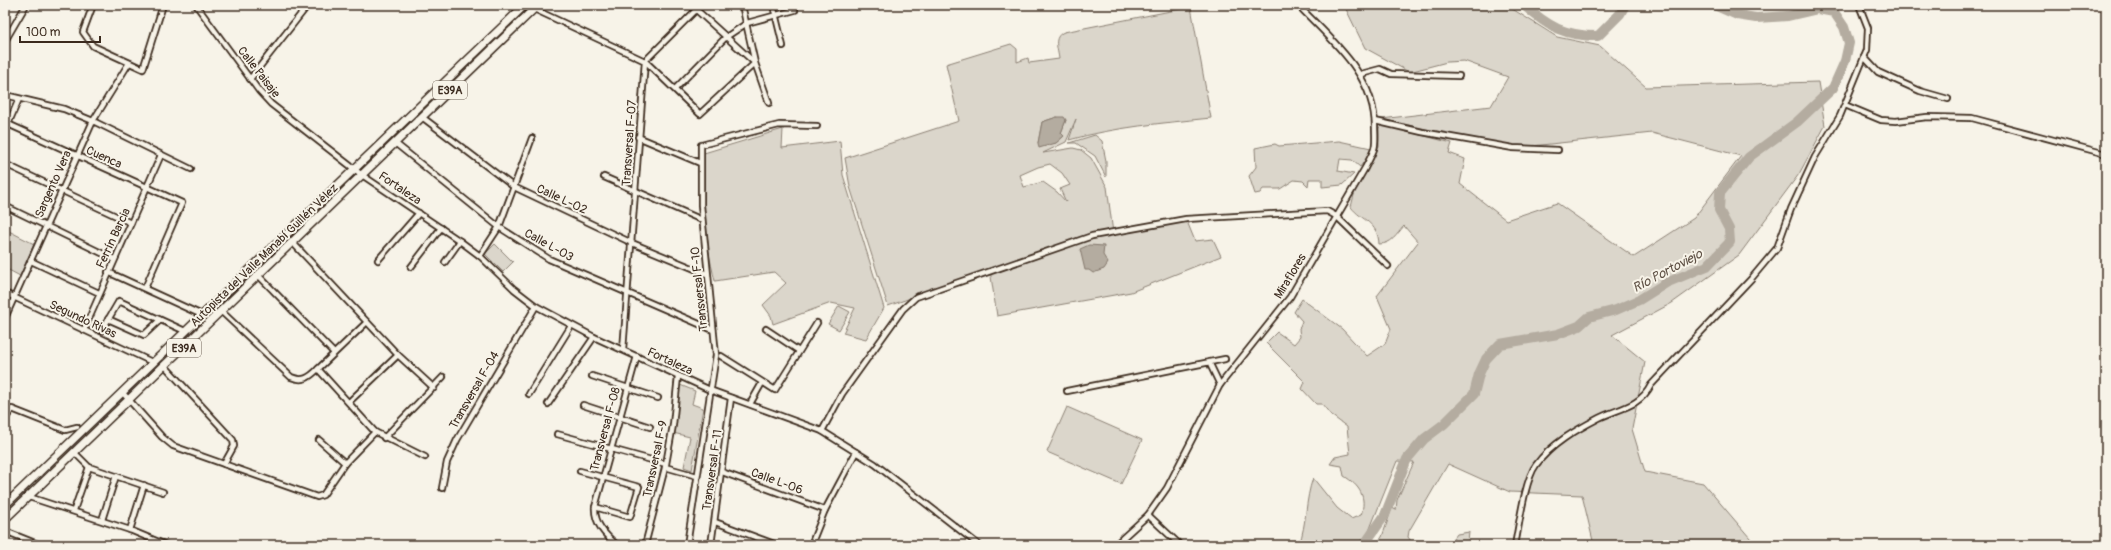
<svg xmlns="http://www.w3.org/2000/svg" width="2111" height="550" font-family="Pangolin,sans-serif">
	<style>
		.green { fill: #dbd6cb; stroke: #8b8074; fill-rule: evenodd }
		.water { fill: #b4aca0; stroke: #84786c }
		.lines { fill: none; stroke-linecap: round; stroke-linejoin: round }
		.river { stroke: #b4aca0; stroke-width: 10 }
		.minor-casing { stroke: #3b2a1e; stroke-width: 8 }
		.primary-casing { stroke: #3b2a1e; stroke-width: 10 }
		.minor { stroke: #f7f3e8; stroke-width: 4.5 }
		.primary { stroke: #f7f3e8; stroke-width: 7 }
		.labels { text-anchor: middle; stroke-width: 4; stroke-linejoin: round; paint-order: stroke }
		.shield { fill: #f7f3e8; stroke: #73665b; stroke-width: 1 }
		.shield-label { font-size: 11px; font-weight: bold; fill: #3b2a1e }
		.street-label { font-size: 12px; fill: #3b2a1e; stroke: #f7f3e8 }
		.water-label { font-size: 13px; font-style: italic; fill: #5f5145; stroke: #f7f3e8 }
	</style>
	<rect width="100%" height="100%" fill="#f7f3e8"/>
	<filter id="ink" filterUnits="userSpaceOnUse"><feTurbulence type="fractalNoise" baseFrequency=".025" numOctaves="2"/><feDisplacementMap in="SourceGraphic" scale="8" xChannelSelector="R" yChannelSelector="G"/><feConvolveMatrix kernelMatrix="1 2 1 2 8 2 1 2 1" color-interpolation-filters="sRGB"/></filter>
	<g filter="url(#ink)">
		<g class="green">
			<path d="M1344 5H1506L1557 37 1600 46 1646 87 1818 82 1825 126 1799 174 1739 255 1672 303 1612 335 1645 362 1632 429 1645 472 1703 483 1756 545H1594L1582 495 1510 492 1448 464 1409 531 1408 537 1411 541 1408 545H1376L1382 537 1392 508 1396 510 1397 500 1414 462 1397 461 1367 536 1355 545H1299C1307 523 1305 500 1313 478L1337 508 1351 519 1361 515C1367 497 1360 486 1344 476L1342 466 1330 464 1335 457 1350 454 1347 427 1331 415 1322 404H1316L1302 389 1305 382 1266 343 1277 332 1294 344 1300 337 1299 329 1302 321 1294 312 1302 299 1342 329 1367 356 1385 344 1391 329 1377 296 1418 242 1404 226C1396 235 1392 244 1379 244 1378 222 1362 221 1351 207L1355 191 1379 146V128L1382 125 1452 143 1449 153 1465 159 1460 184 1506 220 1557 203 1634 257 1694 218 1741 156 1652 133 1513 148 1381 119 1491 106 1508 77 1464 61 1447 62 1409 72 1365 48Z"/>
			<path d="M1191 7 1211 118C1163 123 1115 127 1069 140L1076 119 1066 142 1043 153 1073 148 1081 150 1091 158 1107 187 1113 233 1186 219 1195 241 1213 239 1221 256 1131 292 997 316 990 270 888 306 850 187 845 158 959 121 946 64 1011 44 1017 49V62L1028 58 1029 63 1059 59C1058 49 1052 37 1064 32ZM1057 117 1066 120 1061 133 1064 136 1056 143H1038L1042 122ZM1050 164 1062 173 1070 185 1060 189 1066 202 1057 192 1043 182 1024 187 1020 175 1038 167Z"/>
			<path d="M783 129 782 148 840 141 843 175 884 308 866 339 843 333 855 308 831 303 773 324 771 316 763 305 786 283 774 272 715 281C705 240 699 196 704 153Z"/>
			<path d="M1095 135 1102 141 1106 161V177L1095 156 1076 143H1069Z"/>
			<path d="M1339 141 1371 148 1372 151 1360 167 1352 160 1340 159 1338 171 1354 174 1342 185 1322 187V179H1309L1308 186 1303 181 1294 180 1280 189H1263L1260 193 1255 194 1249 176 1256 167 1255 148 1275 144 1279 146Z"/>
			<path d="M5 229 34 244 20 276 5 268Z"/>
			<path d="M495 244 513 262 503 272 485 254Z"/>
			<path d="M839 306 850 312 839 330 828 324Z"/>
			<path d="M680 385 695 391 692 404 703 408 692 470 684 467 690 437 673 433Z"/>
			<path d="M1067 407 1142 440 1121 484 1047 452Z"/>
			<path d="M1469 532 1468 542 1486 545H1449L1457 534Z"/>
		</g>
		<g class="water">
			<path d="M1057 117H1064L1066 120 1061 133 1064 136 1056 143 1039 148 1038 143 1042 122Z"/>
			<path d="M1089 245 1104 246 1103 255 1108 263 1104 269 1093 273 1089 270H1085L1080 249Z"/>
		</g>
		<g class="lines">
			<g class="river">
				<path d="M1524 5C1548 27 1565 36 1598 36L1620 14 1625 5"/>
				<path d="M1364 545 1385 515 1407 459 1424 439 1444 424 1474 394 1479 374 1486 359 1500 344 1558 334 1579 326 1589 317 1616 310 1639 300 1666 283 1707 266 1730 242 1729 229 1719 210 1720 193 1749 157 1797 122 1833 88 1845 61 1849 43 1844 27 1834 12 1818 9 1788 16 1756 18 1737 15 1714 5"/>
			</g>
			<defs>
				<g id="minor">
					<path d="M93 5 83 32 93 46 143 69 163 5"/>
					<path d="M196 5 259 91 271 104 362 175 460 241 480 256 514 289 536 306 594 337 710 390 822 431 875 464 979 545"/>
					<path d="M691 5 755 63 769 103"/>
					<path d="M773 5 783 46"/>
					<path d="M534 9 645 61 623 350"/>
					<path d="M696 10 645 61 700 114 755 63 742 5"/>
					<path d="M5 41 26 5"/>
					<path d="M1864 57 1878 72 1920 91 1948 99"/>
					<path d="M1361 74 1380 69 1391 74 1459 76"/>
					<path d="M250 79 308 5"/>
					<path d="M675 89 726 37 747 23 795 10"/>
					<path d="M5 95 64 109 93 121 191 169"/>
					<path d="M1845 105 1881 120 1896 121 1927 117 1972 118 2106 154"/>
					<path d="M422 117 514 187 632 243 707 274"/>
					<path d="M1375 121 1422 132 1513 148 1558 150"/>
					<path d="M8 124 182 203 145 288"/>
					<path d="M5 131 19 99"/>
					<path d="M638 137 700 163"/>
					<path d="M395 143 499 227 549 259 713 330"/>
					<path d="M5 164 131 223"/>
					<path d="M604 177 702 220"/>
					<path d="M2105 202 2106 198"/>
					<path d="M5 206 114 259"/>
					<path d="M293 243 398 355 434 388"/>
					<path d="M480 256 499 227 532 138"/>
					<path d="M378 260 419 213"/>
					<path d="M31 261 99 293"/>
					<path d="M445 262 460 241"/>
					<path d="M411 267 441 228"/>
					<path d="M108 272 202 315"/>
					<path d="M259 276 334 353"/>
					<path d="M5 293 152 362"/>
					<path d="M222 312 291 377C303 382 309 378 318 369L375 432 425 457"/>
					<path d="M5 318 93 121 129 63"/>
					<path d="M108 319 144 335 160 320"/>
					<path d="M766 329 799 351"/>
					<path d="M84 330 161 155"/>
					<path d="M102 330 119 301 185 331"/>
					<path d="M721 356 775 390 817 323"/>
					<path d="M1209 362 1220 385"/>
					<path d="M165 366 233 440 234 446 224 464"/>
					<path d="M318 369 367 322"/>
					<path d="M592 376 658 398"/>
					<path d="M1067 391 1225 359"/>
					<path d="M122 392 162 437 173 446 317 497 323 495 345 463 375 432"/>
					<path d="M529 394 571 326"/>
					<path d="M349 402 398 355"/>
					<path d="M548 404 594 337"/>
					<path d="M750 404 762 383"/>
					<path d="M583 405 650 427"/>
					<path d="M5 419 12 409 65 430 77 427"/>
					<path d="M822 431 842 394 903 309 916 297 1092 236 1186 219 1327 211 1336 216 1388 266"/>
					<path d="M557 434 666 464"/>
					<path d="M384 438 443 377"/>
					<path d="M319 440 345 463"/>
					<path d="M75 453 89 467 163 492"/>
					<path d="M665 467 697 476"/>
					<path d="M580 471 639 487 630 517 595 507"/>
					<path d="M722 472 825 510"/>
					<path d="M442 488 447 462 457 440 536 306"/>
					<path d="M29 497 130 530 166 545"/>
					<path d="M74 510 89 467"/>
					<path d="M1148 515 1180 545"/>
					<path d="M102 520 116 476"/>
					<path d="M715 522 777 545"/>
					<path d="M130 530 144 485"/>
					<path d="M5 531 40 545"/>
					<path d="M617 545C605 535 594 523 595 507L637 356"/>
					<path d="M645 545 666 464 673 425 678 376"/>
					<path d="M687 545 716 355 701 205V145L779 125 817 126"/>
					<path d="M711 545 731 398"/>
					<path d="M811 545 825 510 856 452"/>
					<path d="M1115 545 1148 515 1167 488 1220 385 1290 297 1365 168C1368 162 1372 155 1374 149 1376 143 1375 134 1375 128 1375 74 1332 41 1298 5"/>
					<path d="M1515 545C1519 526 1525 479 1536 465 1551 444 1576 430 1599 418 1619 408 1640 407 1651 385L1751 279 1777 248 1791 209 1815 157 1840 116 1867 50 1868 28 1859 5"/>
				</g>
				<g id="primary">
					<path d="M5 505 525 5"/>
					<path d="M5 519 538 5"/>
				</g>
			</defs>
			<use href="#minor" class="minor-casing"/>
			<use href="#primary" class="primary-casing"/>
			<use href="#minor" class="minor"/>
			<use href="#primary" class="primary"/>
		</g>
	</g>
	<g class="labels">
		<g class="shield">
			<rect x="433" y="81" width="34" height="18" rx="3"/>
			<rect x="167" y="339" width="34" height="18" rx="3"/>
		</g>
		<g class="shield-label">
			<text x="450" y="94">E39A</text>
			<text x="184" y="352">E39A</text>
		</g>
		<g class="street-label">
			<text transform="translate(259 72) rotate(52)" y="4">Calle Paisaje</text>
			<text transform="translate(629 143) rotate(-86)" y="4">Transversal F-07</text>
			<text transform="translate(104 157) rotate(24)" y="4">Cuenca</text>
			<text transform="translate(53 184) rotate(-66)" y="4">Sargento Vera</text>
			<text transform="translate(400 188) rotate(34)" y="4">Fortaleza</text>
			<text transform="translate(562 199) rotate(25)" y="4">Calle L-02</text>
			<text transform="translate(113 238) rotate(-65)" y="4">Ferrín Barcia</text>
			<text transform="translate(549 245) rotate(29)" y="4">Calle L-03</text>
			<text transform="translate(264 255) rotate(-44)" y="4">Autopista del Valle Manabí Guillén Vélez</text>
			<text transform="translate(1290 276) rotate(-59)" y="4">Miraflores</text>
			<text transform="translate(699 289) rotate(-96)" y="4">Transversal F-10</text>
			<text transform="translate(83 319) rotate(25)" y="4">Segundo Rivas</text>
			<text transform="translate(670 361) rotate(25)" y="4">Fortaleza</text>
			<text transform="translate(474 390) rotate(-60)" y="4">Transversal F-04</text>
			<text transform="translate(605 429) rotate(-75)" y="4">Transversal F-08</text>
			<text transform="translate(655 459) rotate(-78)" y="4">Transversal F-9</text>
			<text transform="translate(712 470) rotate(-82)" y="4">Transversal F-11</text>
			<text transform="translate(777 481) rotate(20)" y="4">Calle L-06</text>
		</g>
		<g class="water-label">
			<text transform="translate(1667 270) rotate(-28)" y="5">Río Portoviejo</text>
		</g>
	</g>
	<rect width="2111" height="550" fill="none" stroke="#f7f3e8" stroke-width="20"/>
	<rect x="10" y="10" width="2091" height="530" fill="none" stroke="#3b2a1e" stroke-width="1.5" filter="url(#ink)"/>
	<path d="M20 36v6h80v-6" fill="none" stroke="#3b2a1e" stroke-width="2"/>
	<text x="26" y="36" font-size="12" fill="#3b2a1e" stroke="#f7f3e8" stroke-width="3" paint-order="stroke">100 m</text>
</svg>
